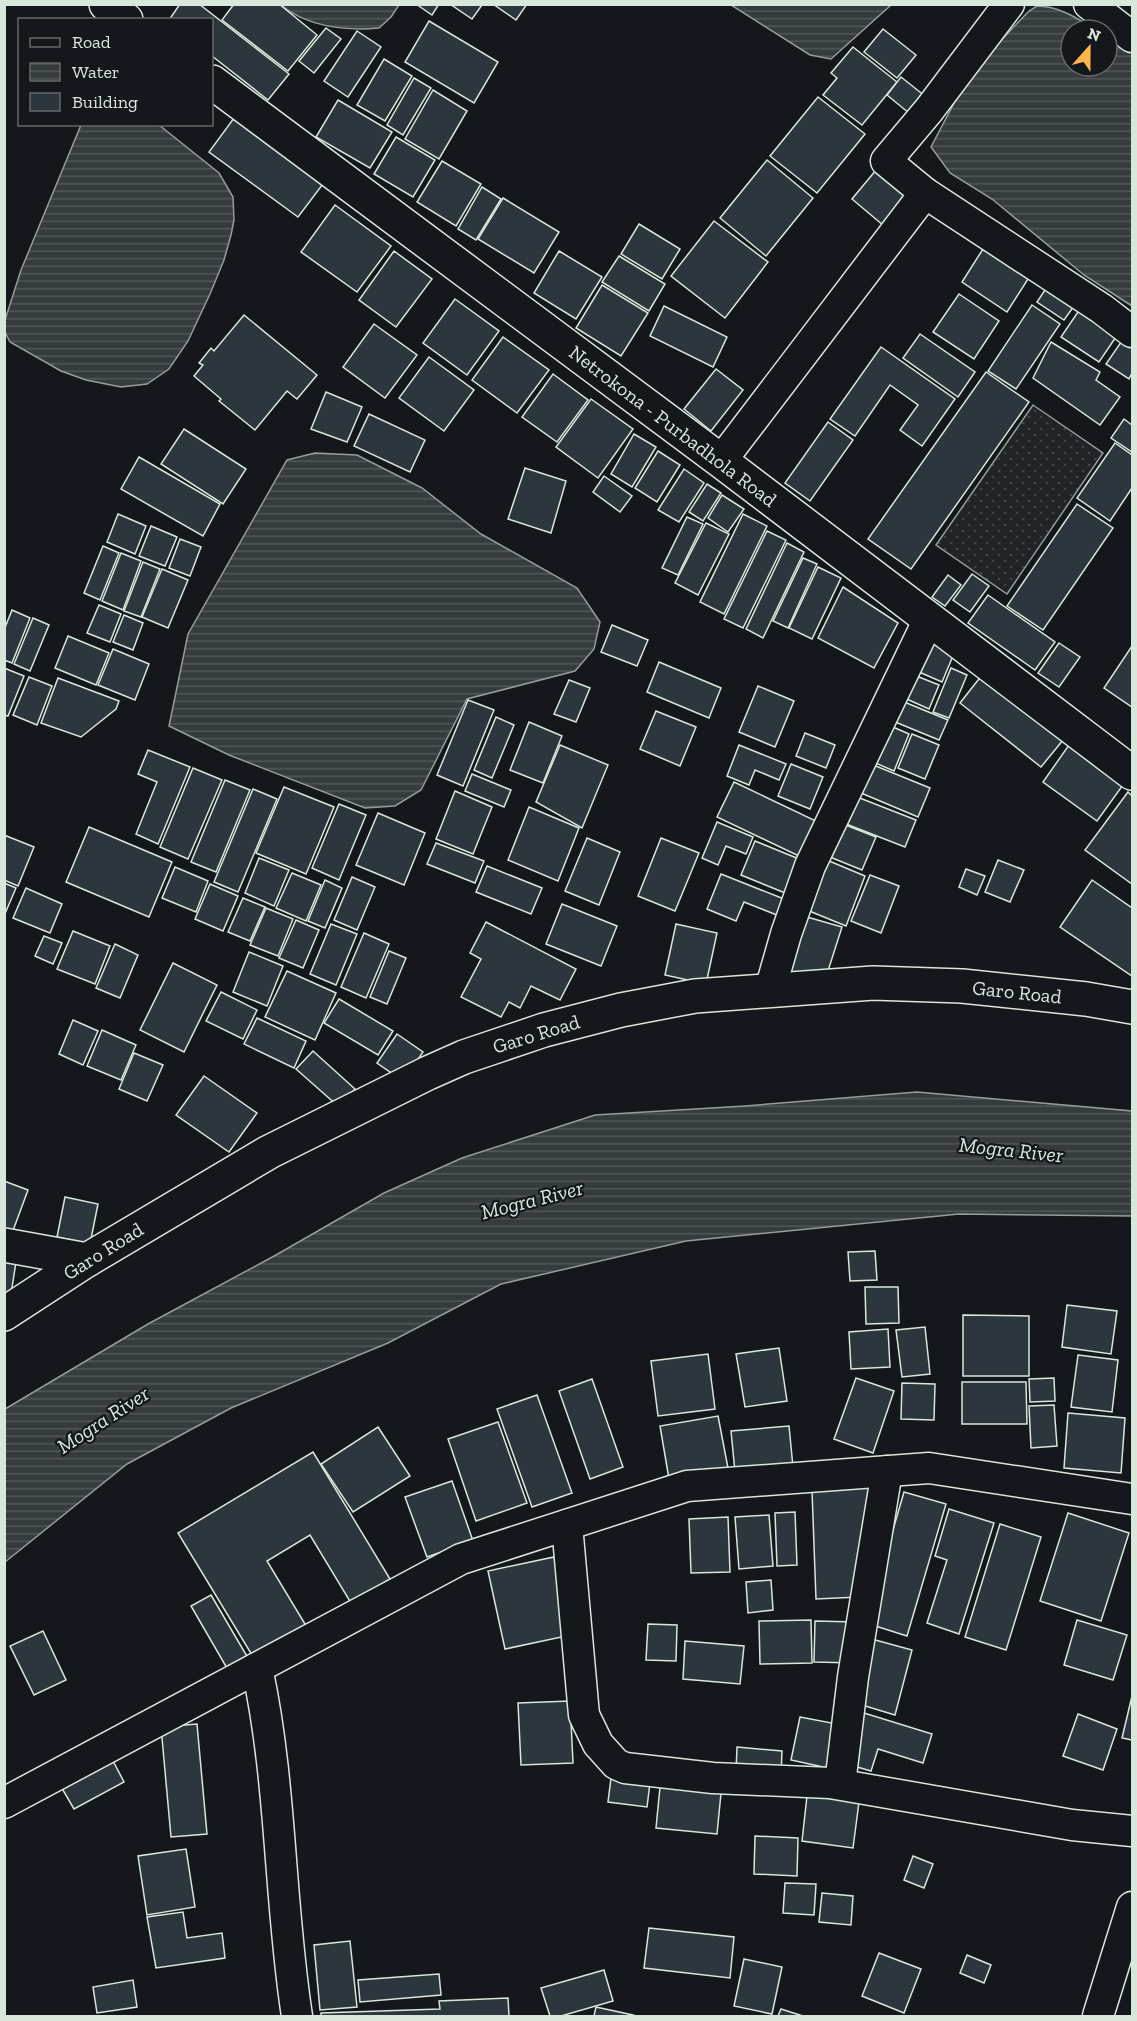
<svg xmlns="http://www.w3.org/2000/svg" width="1137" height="2021" font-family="'Zilla Slab',serif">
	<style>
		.grass { fill: url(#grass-dots); stroke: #939e99; stroke-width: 1.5 }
		.water { fill: url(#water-rules); stroke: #939e99; stroke-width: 1.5 }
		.building { fill: #2c363c; stroke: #d8e6dc; stroke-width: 1.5 }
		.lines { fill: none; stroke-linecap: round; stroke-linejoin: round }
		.minor-casing { stroke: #d8e6dc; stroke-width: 33 }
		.tertiary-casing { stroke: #d8e6dc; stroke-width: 36 }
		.secondary-casing { stroke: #d8e6dc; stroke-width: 36 }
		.minor { stroke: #14181c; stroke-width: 30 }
		.tertiary { stroke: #14181c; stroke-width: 33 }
		.secondary { stroke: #14181c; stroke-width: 33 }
		.labels { text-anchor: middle; stroke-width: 4.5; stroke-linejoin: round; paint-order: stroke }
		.street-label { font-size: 20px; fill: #d8e6dc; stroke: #14181c }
		.water-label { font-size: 21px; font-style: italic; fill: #d8e6dc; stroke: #14181c }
	</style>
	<defs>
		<pattern id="grass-dots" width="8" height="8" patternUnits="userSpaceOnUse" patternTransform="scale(1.5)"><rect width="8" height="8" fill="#202428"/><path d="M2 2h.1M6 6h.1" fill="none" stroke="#404447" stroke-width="1.8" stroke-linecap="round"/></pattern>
		<pattern id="water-rules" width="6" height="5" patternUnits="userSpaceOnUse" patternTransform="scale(1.5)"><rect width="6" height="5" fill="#363b3e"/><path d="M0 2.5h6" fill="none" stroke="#525759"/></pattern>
	</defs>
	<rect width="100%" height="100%" fill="#14181c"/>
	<path class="grass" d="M1033 405 1103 453 1007 594 936 545Z"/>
	<g class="water">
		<path d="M281 5H399L391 17 379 28C346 31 307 27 281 5Z"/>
		<path d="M731 5H891L831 59 810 55Z"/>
		<path d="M1037 6C1059 6 1078 19 1097 30H1071V66H1107V36L1132 52V306L1084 275 992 199 950 173 931 147 961 90 988 54 1029 11Z"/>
		<path d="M81 125H159L219 173 233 197 234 220 231 235 224 260 210 294 188 341 169 369 147 384 121 387 86 380 61 371 10 342 5 332V320L21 270Z"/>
		<path d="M315 453 357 455 422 488 481 534 577 588 600 622 594 649 575 671 467 699 421 790 395 806 365 808 229 755 169 726 188 634 287 460Z"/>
		<path d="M917 1092 1132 1111V1216L959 1214 686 1241 501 1284 388 1343 231 1408 127 1464 5 1562V1409L148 1324 276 1255 384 1193 462 1158 595 1115 745 1106Z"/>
	</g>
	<g class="building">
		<path d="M180 4H199L289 74 268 100 212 56V20H169Z"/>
		<path d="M234 4H279L317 35 288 71 222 20Z"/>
		<path d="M416 4H439L432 15Z"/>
		<path d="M450 4H482V5L472 19Z"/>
		<path d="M493 4H527L516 20Z"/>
		<path d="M429 21 498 62 474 103 405 62Z"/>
		<path d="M326 28 341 39 314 73 299 61Z"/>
		<path d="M883 29 916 55 897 78 864 52Z"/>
		<path d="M357 31 381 47 348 97 324 81Z"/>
		<path d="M853 47 897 82 862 125 823 95 837 78 831 73Z"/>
		<path d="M384 59 412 76 385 121 357 105Z"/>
		<path d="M901 77 930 100 915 118 887 95Z"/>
		<path d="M414 78 431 88 403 135 387 125Z"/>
		<path d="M433 90 467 111 439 159 405 139Z"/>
		<path d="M818 97 865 134 817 193 770 156Z"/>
		<path d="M338 100 392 132 370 168 316 137Z"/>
		<path d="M237 114 326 180 298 217 209 152Z"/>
		<path d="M396 137 435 160 413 197 374 174Z"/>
		<path d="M767 160 813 198 766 256 720 218Z"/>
		<path d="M442 161 481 184 456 226 417 202Z"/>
		<path d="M881 164 919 195 890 231 852 199Z"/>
		<path d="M482 187 501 199 476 240 458 229Z"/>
		<path d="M503 198 559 232 534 273 478 239Z"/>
		<path d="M335 205 391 246 357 292 301 252Z"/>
		<path d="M714 221 768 262 725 318 671 276Z"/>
		<path d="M639 224 680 249 662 279 621 254Z"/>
		<path d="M983 249 1028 279 1007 312 962 282Z"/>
		<path d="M394 251 432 279 396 327 359 300Z"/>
		<path d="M559 251 602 277 576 319 534 293Z"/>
		<path d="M619 256 665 284 649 311 602 282Z"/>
		<path d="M1051 281 1079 299 1064 320 1037 302Z"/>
		<path d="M602 285 648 313 621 356 576 328Z"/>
		<path d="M959 294 999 321 974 359 933 332Z"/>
		<path d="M455 299 499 331 467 375 423 343Z"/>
		<path d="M1084 303 1122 328 1099 362 1061 337Z"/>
		<path d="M1032 305 1060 324 1016 389 988 371Z"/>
		<path d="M664 306 727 337 713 367 650 336Z"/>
		<path d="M244 315 317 375 297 399 287 391 255 430 219 401 221 399 194 376 203 365 199 363 211 348 214 351Z"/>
		<path d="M374 324 417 355 385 398 343 367Z"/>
		<path d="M920 334 975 372 958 397 903 358Z"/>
		<path d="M1126 335 1132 339V373L1129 379 1106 364Z"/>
		<path d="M503 337 549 370 517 413 472 380Z"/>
		<path d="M1051 342 1100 372 1096 380 1120 397 1100 425 1033 378Z"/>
		<path d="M881 347 955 399 922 446 900 430 918 405 890 385 855 436 830 419Z"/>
		<path d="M429 357 474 390 444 431 399 398Z"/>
		<path d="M716 369 743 390 711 431 684 409Z"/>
		<path d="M986 372 1029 402 911 569 868 539Z"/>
		<path d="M553 374 588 400 557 442 522 417Z"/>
		<path d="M326 392 362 407 347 442 311 429Z"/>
		<path d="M591 399 633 429 598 478 556 447Z"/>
		<path d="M369 414 425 440 410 472 354 446Z"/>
		<path d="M1124 419 1132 425V452L1111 438Z"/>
		<path d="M828 422 853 440 810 501 785 483Z"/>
		<path d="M184 429 246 469 223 504 161 464Z"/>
		<path d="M634 434 656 447 632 487 611 474Z"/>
		<path d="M1115 443 1132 455V488L1110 521 1077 498Z"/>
		<path d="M658 451 680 465 657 502 635 488Z"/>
		<path d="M139 457 220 504 203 536 121 489Z"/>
		<path d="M525 468 566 481 551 533 508 519Z"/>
		<path d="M684 469 704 483 679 522 658 510Z"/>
		<path d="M604 476 632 496 620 512 593 492Z"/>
		<path d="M707 484 721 493 703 521 689 512Z"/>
		<path d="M722 495 744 509 728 532 708 518Z"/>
		<path d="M1077 504 1113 528 1043 630 1007 606Z"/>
		<path d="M118 514 146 526 135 554 107 542Z"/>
		<path d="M743 514 767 526 724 614 700 602Z"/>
		<path d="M687 517 703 524 678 575 662 568Z"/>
		<path d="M706 523 729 534 698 595 675 583Z"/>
		<path d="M151 526 177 537 165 566 139 556Z"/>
		<path d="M767 531 786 540 743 628 724 619Z"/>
		<path d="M180 539 201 547 190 576 169 568Z"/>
		<path d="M787 543 804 552 763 638 746 629Z"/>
		<path d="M103 546 119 553 100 600 84 593Z"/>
		<path d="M121 553 141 561 123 610 102 601Z"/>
		<path d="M803 558 817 564 788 628 773 621Z"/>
		<path d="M143 562 160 569 141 617 124 611Z"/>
		<path d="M818 567 841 578 812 639 789 628Z"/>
		<path d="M162 569 188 580 168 628 142 617Z"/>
		<path d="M972 574 989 586 970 612 953 600Z"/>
		<path d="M948 575 961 585 945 606 932 597Z"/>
		<path d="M843 587 898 623 874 668 818 638Z"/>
		<path d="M988 595 1055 642 1035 670 968 623Z"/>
		<path d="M99 605 121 614 110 642 87 633Z"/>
		<path d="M12 610 30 618 12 663 4 660V630Z"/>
		<path d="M124 615 143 623 133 650 113 642Z"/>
		<path d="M33 618 49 625 30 671 14 664Z"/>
		<path d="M612 625 648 640 637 666 601 652Z"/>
		<path d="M926 631 958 644 942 682 910 668Z"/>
		<path d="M68 636 109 653 96 685 55 668Z"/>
		<path d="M1059 643 1080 657 1059 687 1038 673Z"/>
		<path d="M1132 646V707L1104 688Z"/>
		<path d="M113 649 149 664 135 700 98 685Z"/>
		<path d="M659 662 721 688 709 718 647 692Z"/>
		<path d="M4 668 24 676 8 716 4 715Z"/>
		<path d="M951 668 967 675 949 718 933 712Z"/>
		<path d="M909 673 939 685 929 709 900 696Z"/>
		<path d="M982 675 1063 740 1041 767 960 703Z"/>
		<path d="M29 677 52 686 37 725 13 715Z"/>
		<path d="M58 678 119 701 116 709 81 737 41 723Z"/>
		<path d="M569 680 590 688 576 722 554 714Z"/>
		<path d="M758 686 794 701 775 747 739 732Z"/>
		<path d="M897 699 948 720 939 740 888 719Z"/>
		<path d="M468 700 494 710 463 786 437 775Z"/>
		<path d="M656 711 696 727 680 766 640 749Z"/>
		<path d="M496 717 514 725 492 778 474 770Z"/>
		<path d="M529 722 562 736 543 783 510 770Z"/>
		<path d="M886 724 909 734 894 771 871 761Z"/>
		<path d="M805 733 835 745 826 768 796 756Z"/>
		<path d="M912 734 939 745 925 779 898 768Z"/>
		<path d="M560 745 608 765 582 828 536 802Z"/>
		<path d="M739 745 786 764 779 780 755 770 749 785 727 776Z"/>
		<path d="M1069 745 1123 785 1097 821 1043 782Z"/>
		<path d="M148 750 190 767 158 844 136 834 157 782 138 774Z"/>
		<path d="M866 762 930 788 918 817 854 790Z"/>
		<path d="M791 764 823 777 810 809 778 796Z"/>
		<path d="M193 768 222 780 188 859 160 847Z"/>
		<path d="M472 774 511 790 504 807 465 791Z"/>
		<path d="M225 780 250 790 216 872 191 862Z"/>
		<path d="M734 782 818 822 801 857 717 817Z"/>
		<path d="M284 787 334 807 306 874 256 853Z"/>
		<path d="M253 789 277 799 238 892 214 882Z"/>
		<path d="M455 791 492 807 473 854 436 839Z"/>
		<path d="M1128 792 1132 796V884L1085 850Z"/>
		<path d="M852 795 916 820 905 847 841 822Z"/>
		<path d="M339 804 366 815 339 880 312 868Z"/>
		<path d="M529 807 579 828 558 881 508 860Z"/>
		<path d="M378 813 425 833 404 885 356 865Z"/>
		<path d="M717 822 753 837 746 854 726 846 718 865 702 858Z"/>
		<path d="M838 822 876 837 862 870 825 855Z"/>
		<path d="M89 827 172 862 149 917 66 882Z"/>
		<path d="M4 835 34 847 18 886 4 880Z"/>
		<path d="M587 838 620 852 599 905 565 891Z"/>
		<path d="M661 838 699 853 675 911 638 896Z"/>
		<path d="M755 841 804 861 790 895 741 875Z"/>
		<path d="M436 843 484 861 475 883 427 864Z"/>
		<path d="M259 858 289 870 274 906 245 893Z"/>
		<path d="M822 858 865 876 846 926 802 908Z"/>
		<path d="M998 860 1024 870 1010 902 985 892Z"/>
		<path d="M487 866 542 888 531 914 476 892Z"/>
		<path d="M175 867 208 881 196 912 162 898Z"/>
		<path d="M966 869 985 876 977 895 959 887Z"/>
		<path d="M292 873 321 885 306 921 276 908Z"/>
		<path d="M721 874 789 901 782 917 744 902 736 921 707 909Z"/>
		<path d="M870 875 899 886 881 933 851 921Z"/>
		<path d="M352 877 375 887 357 930 334 920Z"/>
		<path d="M325 880 342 888 325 928 308 921Z"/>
		<path d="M1092 880 1132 908V976L1060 927Z"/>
		<path d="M4 883 16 888 4 916Z"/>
		<path d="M210 884 238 896 223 931 195 919Z"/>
		<path d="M26 888 62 904 50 933 13 918Z"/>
		<path d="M243 898 265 907 250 941 228 932Z"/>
		<path d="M562 904 617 926 601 966 546 944Z"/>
		<path d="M266 908 293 919 278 956 250 945Z"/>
		<path d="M800 915 842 927 827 974 783 972Z"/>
		<path d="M296 920 319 930 303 968 279 958Z"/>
		<path d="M486 922 576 969 560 1000 531 986 520 1008 509 1002 501 1017 461 997 481 959 470 953Z"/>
		<path d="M331 924 357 934 336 985 310 974Z"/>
		<path d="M676 924 717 933 706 984 665 975Z"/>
		<path d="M73 931 110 946 95 984 57 969Z"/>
		<path d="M364 933 389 944 366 998 341 987Z"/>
		<path d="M44 936 62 943 53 964 35 956Z"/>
		<path d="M115 944 138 955 120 998 96 988Z"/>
		<path d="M389 951 406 958 387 1004 370 997Z"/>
		<path d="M249 952 283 966 267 1006 233 992Z"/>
		<path d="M173 963 217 985 184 1052 140 1030Z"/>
		<path d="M287 971 336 993 315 1040 265 1017Z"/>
		<path d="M221 992 257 1010 243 1039 206 1021Z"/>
		<path d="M339 999 393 1031 378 1055 324 1023Z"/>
		<path d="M257 1018 306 1041 294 1068 244 1044Z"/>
		<path d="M73 1020 98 1031 83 1065 59 1054Z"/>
		<path d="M102 1030 136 1045 121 1080 87 1066Z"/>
		<path d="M397 1034 423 1052 403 1081 377 1063Z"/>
		<path d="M313 1051 355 1089 339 1107 296 1069Z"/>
		<path d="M134 1053 163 1065 147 1101 119 1089Z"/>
		<path d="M204 1076 257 1113 229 1152 176 1115Z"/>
		<path d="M4 1181 28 1190 11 1236 4 1233Z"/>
		<path d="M65 1197 98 1204 90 1244 57 1237Z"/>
		<path d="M875 1251 877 1280 850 1281 848 1252Z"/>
		<path d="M4 1260 16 1262 11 1294 4 1293Z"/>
		<path d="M865 1287H898L899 1323 866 1324Z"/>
		<path d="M1067 1305 1117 1311 1111 1354 1062 1347Z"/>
		<path d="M963 1315 1029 1316V1376H963Z"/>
		<path d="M925 1327 930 1374 902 1377 896 1330Z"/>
		<path d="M888 1329 890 1367 851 1369 849 1332Z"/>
		<path d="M779 1348 787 1401 745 1407 736 1354Z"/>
		<path d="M708 1354 715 1409 658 1416 651 1361Z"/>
		<path d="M1078 1355 1118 1360 1112 1412 1071 1407Z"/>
		<path d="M856 1378 894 1391 873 1453 834 1439Z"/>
		<path d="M1054 1378 1055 1401 1030 1402 1029 1379Z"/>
		<path d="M592 1379 623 1467 590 1479 559 1391Z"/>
		<path d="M962 1382H1026L1027 1424H962Z"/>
		<path d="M902 1383 935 1384 934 1420 901 1419Z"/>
		<path d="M537 1395 572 1493 532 1507 497 1409Z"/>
		<path d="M1054 1405 1057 1446 1031 1448 1029 1406Z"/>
		<path d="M1068 1413 1125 1418 1121 1473 1064 1468Z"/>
		<path d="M718 1416 728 1468 669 1479 660 1426Z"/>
		<path d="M498 1422 527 1503 476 1521 448 1439Z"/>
		<path d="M789 1426 793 1467 735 1472 731 1431Z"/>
		<path d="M378 1427 410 1476 353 1512 321 1464Z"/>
		<path d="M313 1452 390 1579 351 1603 310 1535 267 1561 308 1629 255 1660 178 1533Z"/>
		<path d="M452 1481 473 1541 427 1557 405 1497Z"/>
		<path d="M880 1485 859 1597 816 1599 812 1491Z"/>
		<path d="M904 1492 946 1504 907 1636 866 1623Z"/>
		<path d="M949 1509 994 1523 959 1634 927 1623 947 1560 935 1556Z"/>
		<path d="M795 1512 797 1565 777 1566 775 1513Z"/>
		<path d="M1068 1513 1129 1533 1101 1621 1040 1601Z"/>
		<path d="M769 1515 773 1566 739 1569 735 1517Z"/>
		<path d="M728 1517 730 1572 691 1573 689 1519Z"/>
		<path d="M1000 1524 1041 1537 1006 1650 965 1637Z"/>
		<path d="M554 1557 571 1635 505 1649 488 1571Z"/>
		<path d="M771 1580 773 1610 748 1613 746 1582Z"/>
		<path d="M211 1595 248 1658 228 1670 191 1606Z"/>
		<path d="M811 1620 812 1663 760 1664 759 1621Z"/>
		<path d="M1077 1620 1127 1635 1113 1680 1064 1665Z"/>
		<path d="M815 1621 856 1622 855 1663 814 1662Z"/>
		<path d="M648 1624 677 1625 676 1661 646 1660Z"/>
		<path d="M43 1631 66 1680 34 1695 10 1646Z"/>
		<path d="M868 1638 912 1650 895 1715 852 1702Z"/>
		<path d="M685 1641 744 1646 740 1684 683 1679Z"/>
		<path d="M1132 1696V1740L1122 1738Z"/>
		<path d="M570 1701 573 1763 521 1765 518 1703Z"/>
		<path d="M864 1713 932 1734 923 1763 878 1749 871 1771 847 1764Z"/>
		<path d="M1078 1714 1117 1729 1103 1770 1063 1756Z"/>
		<path d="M800 1717 837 1724 828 1768 791 1760Z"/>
		<path d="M197 1724 207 1834 171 1837 161 1727Z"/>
		<path d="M737 1747 782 1751 781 1775 736 1772Z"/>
		<path d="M111 1757 124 1782 74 1809 60 1785Z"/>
		<path d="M612 1770 651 1775 647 1807 608 1802Z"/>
		<path d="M661 1777 722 1783 717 1834 656 1828Z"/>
		<path d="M807 1796 859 1802 853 1848 802 1841Z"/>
		<path d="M755 1836 798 1838 797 1876 754 1874Z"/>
		<path d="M186 1849 195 1907 147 1915 138 1856Z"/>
		<path d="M913 1856 933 1864 924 1888 904 1880Z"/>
		<path d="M785 1883 816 1884 814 1915 783 1913Z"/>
		<path d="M822 1893 853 1896 851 1925 819 1922Z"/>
		<path d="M183 1912 187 1938 222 1933 225 1958 156 1968 147 1917Z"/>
		<path d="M649 1928 734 1937 730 1978 644 1968Z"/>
		<path d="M350 1941 357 2007 320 2010 314 1945Z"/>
		<path d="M879 1953 921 1969 904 2013 862 1996Z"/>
		<path d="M967 1955 991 1965 984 1983 960 1973Z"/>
		<path d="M744 1959 782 1967 772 2014 734 2006Z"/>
		<path d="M604 1970 613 2001 561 2016H550L541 1988Z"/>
		<path d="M439 1974 441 1995 360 2002 358 1980Z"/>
		<path d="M133 1980 137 2007 97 2013 93 1987Z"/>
		<path d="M508 1998 509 2016H321V2013L440 2009 439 2001Z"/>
		<path d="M596 2007 633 2015 632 2016H594Z"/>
		<path d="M781 2009 803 2016H778Z"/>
	</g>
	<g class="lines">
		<defs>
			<g id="minor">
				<path d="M1089 4 1132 37"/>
				<path d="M925 193 886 161 929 110 1009 4"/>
				<path d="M721 461 925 193 1102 309 1132 332"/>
				<path d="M770 990 786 934 810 866 929 619"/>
				<path d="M567 1525 584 1715 598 1744 616 1764 625 1768 713 1778 830 1783 1072 1825 1132 1831"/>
				<path d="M257 1668C282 1783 279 1901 297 2016"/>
				<path d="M840 1784 853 1677 887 1471"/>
				<path d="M4 1803 461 1559 687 1486 929 1468 1132 1499"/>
				<path d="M1098 2016 1132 1907"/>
			</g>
			<g id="tertiary">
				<path d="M4 1245 87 1260"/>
				<path d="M4 1314 87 1260 269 1152 428 1073 464 1057 544 1030 621 1010 695 996 873 983 962 986 1086 999 1132 1007"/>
			</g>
			<g id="secondary">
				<path d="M106 4 126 20"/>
				<path d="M212 82 721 461 1132 773"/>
			</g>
		</defs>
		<use href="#minor" class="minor-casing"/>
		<use href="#tertiary" class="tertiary-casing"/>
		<use href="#secondary" class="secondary-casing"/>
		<use href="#minor" class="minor"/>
		<use href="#tertiary" class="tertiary"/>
		<use href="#secondary" class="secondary"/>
	</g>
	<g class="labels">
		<g class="street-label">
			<text transform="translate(673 426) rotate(37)" y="7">Netrokona - Purbadhola Road</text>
			<text transform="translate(1017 992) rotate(6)" y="7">Garo Road</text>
			<text transform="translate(536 1034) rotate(-17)" y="7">Garo Road</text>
			<text transform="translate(103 1251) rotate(-32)" y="7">Garo Road</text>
		</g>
		<g class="water-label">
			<text transform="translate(1011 1150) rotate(6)" y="7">Mogra River</text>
			<text transform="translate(532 1200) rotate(-14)" y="7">Mogra River</text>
			<text transform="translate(103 1420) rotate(-33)" y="7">Mogra River</text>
		</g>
	</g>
	<rect width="1137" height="2021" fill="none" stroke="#d8e6dc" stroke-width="12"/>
	<rect x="18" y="18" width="195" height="108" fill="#14181c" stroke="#626a69" stroke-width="1.5"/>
	<rect x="30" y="38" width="30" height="9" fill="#14181c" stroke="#626a69" stroke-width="1.5"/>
	<text x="72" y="48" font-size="18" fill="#d8e6dc">Road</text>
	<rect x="30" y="63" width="30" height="18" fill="url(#water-rules)" stroke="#626a69" stroke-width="1.5"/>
	<text x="72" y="78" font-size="18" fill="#d8e6dc">Water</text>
	<rect x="30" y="93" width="30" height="18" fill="#2c363c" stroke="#626a69" stroke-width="1.5"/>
	<text x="72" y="108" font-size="18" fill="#d8e6dc">Building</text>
	<g transform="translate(1089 48) rotate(21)"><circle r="28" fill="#14181c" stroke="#626a69" stroke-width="1.5"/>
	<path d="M0-4.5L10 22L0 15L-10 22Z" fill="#ffb74d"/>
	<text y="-9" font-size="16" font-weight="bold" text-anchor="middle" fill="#d8e6dc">N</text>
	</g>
</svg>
